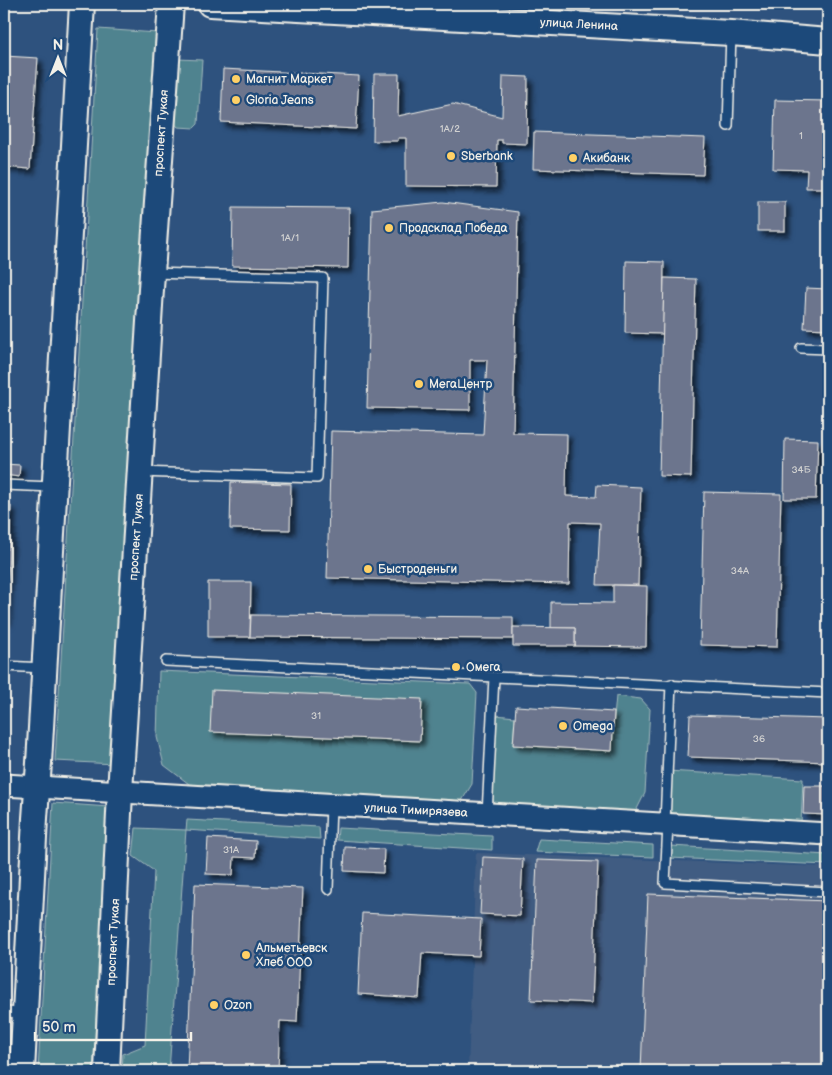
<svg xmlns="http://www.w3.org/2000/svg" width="832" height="1075" font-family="'Balsamiq Sans',sans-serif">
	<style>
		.built { fill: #415c82 }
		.green { fill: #50838f; stroke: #a2babc }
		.building { fill: #6c748d; stroke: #f4f1e8; filter: url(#shadow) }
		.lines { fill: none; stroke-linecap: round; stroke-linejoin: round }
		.service-casing { stroke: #f4f1e8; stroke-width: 12 }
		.tertiary-casing { stroke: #f4f1e8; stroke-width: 25 }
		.secondary-casing { stroke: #f4f1e8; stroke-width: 28 }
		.service { stroke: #1f4a7a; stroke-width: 9 }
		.tertiary { stroke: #1f4a7a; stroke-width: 21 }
		.secondary { stroke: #1f4a7a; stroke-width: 24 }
		.poi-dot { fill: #ffd166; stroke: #1f4a7a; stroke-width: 2 }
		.labels { text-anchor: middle; stroke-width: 5; stroke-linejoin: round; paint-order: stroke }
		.number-label { font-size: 10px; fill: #d2d2d1 }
		.street-label { font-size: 12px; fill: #f4f1e8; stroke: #1f4a7a }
		.poi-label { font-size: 12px; fill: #f4f1e8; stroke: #1f4a7a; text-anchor: start }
	</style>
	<defs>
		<filter id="shadow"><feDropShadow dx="4.5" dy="4.5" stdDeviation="2.5" flood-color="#0009"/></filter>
	</defs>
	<rect width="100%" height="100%" fill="#2e527e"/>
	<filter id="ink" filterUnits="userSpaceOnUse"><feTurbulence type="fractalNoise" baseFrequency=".02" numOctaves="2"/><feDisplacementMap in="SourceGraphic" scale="10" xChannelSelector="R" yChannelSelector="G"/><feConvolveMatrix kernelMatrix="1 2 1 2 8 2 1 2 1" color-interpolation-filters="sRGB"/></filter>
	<g filter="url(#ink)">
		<path class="built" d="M476 853 828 867V1071H468Z"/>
		<g class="green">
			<path d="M98 29 158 33 115 764 55 761Z"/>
			<path d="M177 59 202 60 198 124 194 128 178 127 173 121Z"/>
			<path d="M159 671 470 684 477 693 472 784 460 804 197 790 164 765 157 737Z"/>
			<path d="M616 696 641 699 650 709 645 793 635 813 496 806 492 798 496 715 515 717 513 745 611 751Z"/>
			<path d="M667 771 803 779 801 823 665 815Z"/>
			<path d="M53 803 109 807 93 1071H38Z"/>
			<path d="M187 820 319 827 320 839 186 830 169 1071H122L123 1054 145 1045 154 871 133 856 136 828 186 830Z"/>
			<path d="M338 828 492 836V850L337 840Z"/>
			<path d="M539 839 653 845V857L535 852Z"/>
			<path d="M671 846 828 855V865L669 858Z"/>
		</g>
		<g class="building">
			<path d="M4 56 38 58 30 169 4 167Z"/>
			<path d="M223 69 359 76 356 129 221 122Z"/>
			<path d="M374 74H399L398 116 453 104 502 117 503 76 528 77 527 144 502 143V140H497L496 187 406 186V138H398V141H373Z"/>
			<path d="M826 78H828V98H825Z"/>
			<path d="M775 100 828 101V188H806L807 170 773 169Z"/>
			<path d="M534 132 705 138 703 175 533 169Z"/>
			<path d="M443 202 518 212 513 433 567 434 566 496 596 497 597 485 641 487 638 585H597L600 523 570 522 569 584 327 578 331 431 483 435 487 360H470V410L367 408 372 209Z"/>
			<rect x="758" y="202" width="27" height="29"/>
			<path d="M233 207 349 208 348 268 232 266Z"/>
			<path d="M626 261 664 262 663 334 625 333Z"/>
			<path d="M664 278 696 279 691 477 659 476Z"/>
			<path d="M806 288 828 289V329L804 328Z"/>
			<path d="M785 439 818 440 816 499H784Z"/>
			<path d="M4 464 20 465 19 477 4 475Z"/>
			<path d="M231 482 291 484 290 530 230 529Z"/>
			<path d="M704 492 781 494 777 647 700 645Z"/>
			<path d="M4 505 11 506 6 621H4Z"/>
			<path d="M208 582H251L250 637H208Z"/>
			<path d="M613 585 647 586 646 647 575 646V628H551V602L613 603Z"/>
			<path d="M251 615 513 617V639L250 637Z"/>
			<path d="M513 627 575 628V646H513Z"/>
			<path d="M212 690 422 699 420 741 210 732Z"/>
			<path d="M516 706 614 712 612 751 513 745Z"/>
			<path d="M690 715 828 719V762L688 757Z"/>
			<path d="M804 786H828V815L803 814Z"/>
			<path d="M208 838 256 841 255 858 234 857 233 875 206 874Z"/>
			<path d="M345 847 384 849 383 873 344 871Z"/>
			<path d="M483 857 523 859 520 916 480 914Z"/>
			<path d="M537 860 598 862 592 1003 531 1000Z"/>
			<path d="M195 884 303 888 297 1022 280 1021 278 1071H187Z"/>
			<path d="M648 894 828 901V1071H641Z"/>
			<path d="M362 913 481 919 479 956 422 953 419 998 358 994Z"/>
		</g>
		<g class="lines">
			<defs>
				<g id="service">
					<path d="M728 126 731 34"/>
					<path d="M801 348 828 349"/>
					<path d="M140 472 317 478 323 278 153 273"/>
					<path d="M4 485 53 487"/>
					<path d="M166 661 828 693"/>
					<path d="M4 666 44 668"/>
					<path d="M487 814 494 677"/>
					<path d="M665 823 671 684"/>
					<path d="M668 825 665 883 828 892"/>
					<path d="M328 889 331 805"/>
					<path d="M4 1012 23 1013"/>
				</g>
				<path id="tertiary" d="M4 785 828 834"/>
				<g id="secondary">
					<path d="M210 4 731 33 828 41"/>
					<path d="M22 1071 35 818 39 763 82 4"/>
					<path d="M107 1071 120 792 152 273 171 4"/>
				</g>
			</defs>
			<use href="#service" class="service-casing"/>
			<use href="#tertiary" class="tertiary-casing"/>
			<use href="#secondary" class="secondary-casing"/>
			<use href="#service" class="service"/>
			<use href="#tertiary" class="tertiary"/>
			<use href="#secondary" class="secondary"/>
		</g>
	</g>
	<g class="poi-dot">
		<circle cx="236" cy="79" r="5"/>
		<circle cx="236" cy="100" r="5"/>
		<circle cx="451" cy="156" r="5"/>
		<circle cx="573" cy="158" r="5"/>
		<circle cx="389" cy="228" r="5"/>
		<circle cx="419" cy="384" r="5"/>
		<circle cx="368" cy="569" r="5"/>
		<circle cx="456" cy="667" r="5"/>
		<circle cx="563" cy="726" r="5"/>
		<circle cx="246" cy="955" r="5"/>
		<circle cx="214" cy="1005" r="5"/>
	</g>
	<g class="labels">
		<g class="number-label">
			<text x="450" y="132">1А/2</text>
			<text x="801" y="139">1</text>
			<text x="290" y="241">1А/1</text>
			<text x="801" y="473">34Б</text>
			<text x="740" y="574">34А</text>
			<text x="316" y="719">31</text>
			<text x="759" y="742">36</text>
			<text x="231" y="853">31А</text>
		</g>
		<g class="street-label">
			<text transform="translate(579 24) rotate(3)" y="4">улица Ленина</text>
			<text transform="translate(161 133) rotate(-86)" y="4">проспект Тукая</text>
			<text transform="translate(136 537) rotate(-86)" y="4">проспект Тукая</text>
			<text transform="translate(416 810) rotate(3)" y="4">улица Тимирязева</text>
			<text transform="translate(113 942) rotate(-87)" y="4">проспект Тукая</text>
		</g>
		<g class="poi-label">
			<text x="246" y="83">Магнит Маркет</text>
			<text x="246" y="104">Gloria Jeans</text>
			<text x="461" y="160">Sberbank</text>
			<text x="583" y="162">Акибанк</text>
			<text x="399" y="232">Продсклад Победа</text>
			<text x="429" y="388">МегаЦентр</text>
			<text x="378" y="573">Быстроденьги</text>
			<text x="466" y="671">Омега</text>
			<text x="573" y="730">Omega</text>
			<text x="256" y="952">Альметьевск<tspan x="256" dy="14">Хлеб ООО</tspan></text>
			<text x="224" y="1009">Ozon</text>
		</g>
	</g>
	<rect width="832" height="1075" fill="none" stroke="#1f4a7a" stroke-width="20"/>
	<rect x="10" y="10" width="812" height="1055" fill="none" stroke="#f4f1e8" stroke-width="2" filter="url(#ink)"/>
	<g transform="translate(58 58)" stroke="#1f4a7a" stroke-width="4" paint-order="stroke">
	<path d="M0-4L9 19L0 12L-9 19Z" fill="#f4f1e8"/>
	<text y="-8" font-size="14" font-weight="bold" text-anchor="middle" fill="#f4f1e8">N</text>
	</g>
	<path d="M35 1032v8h156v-8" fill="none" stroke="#f4f1e8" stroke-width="2.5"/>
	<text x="42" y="1032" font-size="15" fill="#f4f1e8" stroke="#1f4a7a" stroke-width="4" paint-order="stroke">50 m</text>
</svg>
